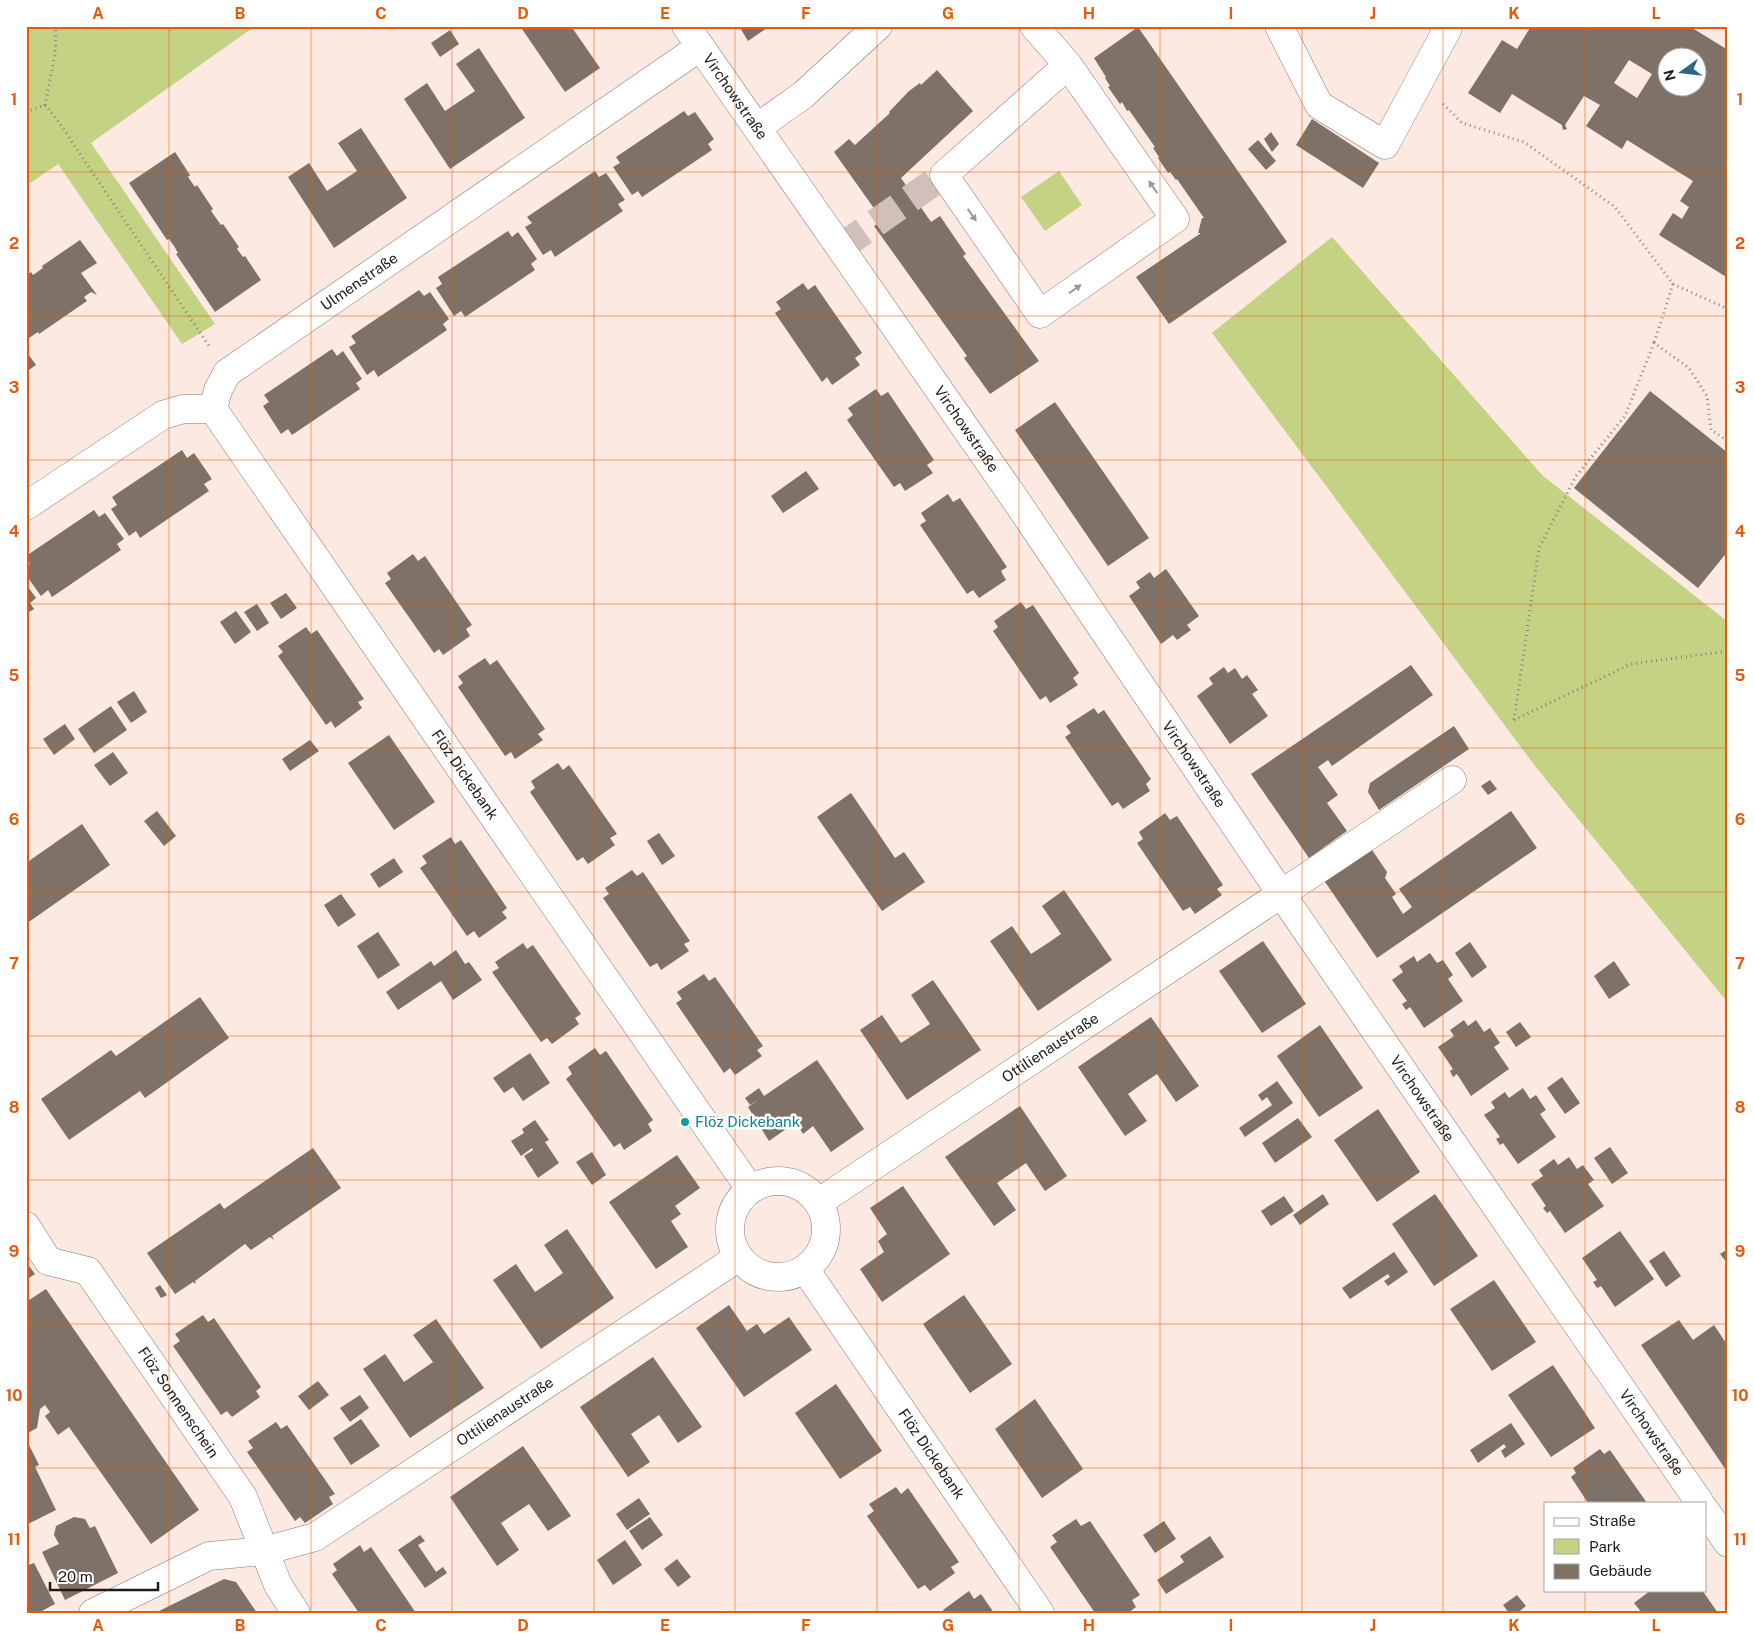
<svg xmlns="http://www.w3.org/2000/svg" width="1754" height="1639" font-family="'Public Sans',sans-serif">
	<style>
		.green { fill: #c4d283 }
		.building { fill: #7e7167; fill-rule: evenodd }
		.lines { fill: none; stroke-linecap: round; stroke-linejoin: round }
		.minor-tunnel { stroke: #d0c0b9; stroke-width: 28; stroke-dasharray: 28 14; stroke-linecap: butt }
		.minor-casing { stroke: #887871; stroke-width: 29 }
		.path { stroke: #8e817c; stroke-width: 3; stroke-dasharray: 1 4; stroke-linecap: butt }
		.minor { stroke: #fff; stroke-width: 28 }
		.oneway { fill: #9b9897 }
		.grid { fill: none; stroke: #e8590c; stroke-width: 1; stroke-opacity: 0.55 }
		.culture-dot { fill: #0f9aa8; stroke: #fff; stroke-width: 2 }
		.labels { text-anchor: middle; stroke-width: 5; stroke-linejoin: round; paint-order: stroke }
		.street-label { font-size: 15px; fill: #211b18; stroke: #fff }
		.culture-label { font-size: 15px; fill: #0d838f; stroke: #fff; text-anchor: start }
		.neatline { fill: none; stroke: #e8590c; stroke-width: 2 }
		.grid-label { font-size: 16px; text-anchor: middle; font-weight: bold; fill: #e8590c }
	</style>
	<rect width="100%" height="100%" fill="#fce9e1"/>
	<g class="green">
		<path d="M26 26H255L91 143 215 324 182 344 58 164 26 186Z"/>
		<path d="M1059 171 1082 205 1045 231 1021 197Z"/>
		<path d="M1332 237 1542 475 1728 622V1003L1535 766 1212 333Z"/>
	</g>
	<g class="building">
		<path d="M520 26H578L573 29 600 68 565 92Z"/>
		<path d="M739 26H770L748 41Z"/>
		<path d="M1531 26H1689L1728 50V278L1659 235 1673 213 1682 219 1689 207 1680 201 1693 181 1627 140 1622 149 1586 126 1600 105 1584 96 1565 125 1567 129 1563 130 1562 125 1512 94 1500 113 1468 93 1502 40 1517 49ZM1666 58H1696V88H1666ZM1629 60 1652 74 1637 98 1614 83Z"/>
		<path d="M1138 27 1287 242 1169 324 1136 277 1201 233H1198L1202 218H1204L1177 179 1176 180 1170 172 1168 173 1158 158 1159 157 1153 148 1155 147 1129 110 1127 111 1122 102 1120 104 1108 87 1110 86 1105 78 1106 77 1094 58Z"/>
		<path d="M450 30 459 44 440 57 431 43Z"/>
		<path d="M479 48 525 118 450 169 404 99 427 83 445 111 475 91 456 64Z"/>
		<path d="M937 70 973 111 901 178 931 222 940 216 966 254 963 256 1039 361 990 394 964 358 967 356 874 226 883 221 834 152 849 139 855 145 890 113 889 112 909 91 920 83 921 85Z"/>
		<path d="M684 111 688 116 695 112 714 139 708 144 712 150 642 197 638 191 632 195 613 167 620 163 616 157Z"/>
		<path d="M1312 119 1379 163 1363 188 1296 145Z"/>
		<path d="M361 128 407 198 334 248 288 177 309 163 327 191 357 171 338 143Z"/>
		<path d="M1271 132 1279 144 1272 152 1264 139Z"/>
		<path d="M1258 140 1276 161 1266 170 1248 149Z"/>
		<path d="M175 152 190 175 188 177 195 187 197 185 213 209 211 211 221 225 223 224 239 247 237 249 243 257 245 256 261 280 215 312 176 254 178 253 174 246 169 239 167 240 129 183Z"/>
		<path d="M595 171 599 177 606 173 625 200 618 204 623 211 555 257 551 250 543 255 525 227 532 223 527 217Z"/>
		<path d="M508 231 512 237 518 232 537 259 531 264 535 270 465 317 461 311 454 316 436 288 442 284 438 277Z"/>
		<path d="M80 240 97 263 81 273 97 295 91 292 84 297 87 301 39 334 38 332 26 340V276L31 272 33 275 43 268 42 266Z"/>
		<path d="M803 283 808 290 815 285 862 353 855 358 860 365 832 385 827 377 822 382 775 313 781 309 776 302Z"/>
		<path d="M419 290 424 296 430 292 449 319 443 324 447 330 378 377 374 370 367 375 349 347 356 343 351 336Z"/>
		<path d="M332 349 337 356 343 351 362 379 356 383 360 389 292 435 288 429 281 434 263 406 269 402 264 395Z"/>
		<path d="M26 351 36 365 26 372Z"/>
		<path d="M876 389 881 396 888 392 934 460 927 465 933 473 905 491 900 483 894 487 847 420 853 415 848 408Z"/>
		<path d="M1650 391 1728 453V551L1698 588 1574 488Z"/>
		<path d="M1055 402 1149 538 1108 566 1015 430Z"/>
		<path d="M182 450 187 458 194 453 212 479 204 484 209 491 140 538 136 531 129 536 111 509 117 505 112 497Z"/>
		<path d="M806 471 819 489 783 513 771 496Z"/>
		<path d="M948 494 953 502 960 498 1007 567 1001 571 1006 580 979 598 973 590 967 594 920 525 926 521 921 513Z"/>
		<path d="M94 510 99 517 105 513 124 539 117 544 121 550 52 597 48 590 41 596 26 575V566L30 564 26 556Z"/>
		<path d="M413 554 418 561 425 556 472 625 466 629 470 636 443 655 439 649 434 653 385 583 391 579 387 573Z"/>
		<path d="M1166 569 1199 616 1187 625 1191 630 1177 640 1173 635 1161 644 1129 596 1140 588 1136 582 1150 572 1154 578Z"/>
		<path d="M26 584 36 598 30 603 34 609 26 614Z"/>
		<path d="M286 593 297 608 281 619 270 603Z"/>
		<path d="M1021 602 1026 609 1033 605 1079 673 1073 678 1078 685 1050 703 1046 696 1040 700 993 631 998 627 994 621Z"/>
		<path d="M257 604 269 623 257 631 244 612Z"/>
		<path d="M236 611 251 632 235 644 220 622Z"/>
		<path d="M306 627 311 634 317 630 364 699 358 702 362 708 335 728 331 721 326 725 278 656 283 652 278 646Z"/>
		<path d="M485 658 490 665 497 660 545 729 538 734 543 740 515 759 511 752 505 756 458 687 463 683 458 676Z"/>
		<path d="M1411 665 1433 695 1332 766 1328 760 1318 767 1338 795 1327 803 1347 831 1309 858 1251 774Z"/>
		<path d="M1224 667 1228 673 1235 668 1242 679 1247 675 1258 690 1252 694 1268 716 1230 744 1197 696 1213 684 1209 678Z"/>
		<path d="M134 691 147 712 131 723 117 702Z"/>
		<path d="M111 706 127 730 94 753 78 729Z"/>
		<path d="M1094 708 1098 714 1104 710 1151 779 1146 784 1150 791 1123 809 1118 802 1112 806 1065 737 1071 733 1066 726Z"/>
		<path d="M65 724 75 739 54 755 43 739Z"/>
		<path d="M1454 726 1469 749 1379 810 1368 792 1370 783Z"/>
		<path d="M389 735 435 802 394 830 348 763Z"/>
		<path d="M310 740 319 751 290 771 282 759Z"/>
		<path d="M113 752 128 773 110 786 94 765Z"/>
		<path d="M558 763 563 770 569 765 617 834 610 838 615 845 588 864 583 857 577 861 530 792 535 788 531 781Z"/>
		<path d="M1490 780 1497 789 1488 795 1481 786Z"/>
		<path d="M851 793 895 858 904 852 925 882 882 911 817 817Z"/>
		<path d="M157 811 176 836 164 846 144 821Z"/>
		<path d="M1511 811 1537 848 1377 958 1321 876 1368 844 1387 872 1385 878 1396 894 1392 897 1403 914 1412 907 1399 889Z"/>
		<path d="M1165 813 1170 820 1177 816 1223 885 1217 889 1222 895 1195 914 1190 907 1183 911 1137 843 1143 839 1139 832Z"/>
		<path d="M82 824 110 865 26 924V863Z"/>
		<path d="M659 833 675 856 662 865 647 841Z"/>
		<path d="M451 837 455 844 461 840 507 908 502 912 507 918 479 938 474 931 467 936 420 868 427 863 422 856Z"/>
		<path d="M394 858 403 872 379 888 370 874Z"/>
		<path d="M632 870 637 876 643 872 690 941 684 944 689 951 661 970 657 963 650 967 603 898 609 894 605 888Z"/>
		<path d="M1064 890 1112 960 1038 1011 990 941 1012 926 1031 954 1048 943 1061 934 1042 906Z"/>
		<path d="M341 894 356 915 338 927 324 905Z"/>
		<path d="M378 932 400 965 378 979 357 946Z"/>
		<path d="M1263 941 1306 1004 1262 1033 1219 971Z"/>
		<path d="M1470 942 1487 967 1472 978 1455 953Z"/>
		<path d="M523 943 527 949 533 945 581 1014 575 1018 579 1024 552 1044 547 1038 541 1042 492 972 499 968 495 962Z"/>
		<path d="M456 950 465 964 469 962 482 980 453 1000 441 981 398 1010 386 992 431 961 434 966Z"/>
		<path d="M1430 953 1437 963 1443 960 1453 975 1448 979 1463 1001 1424 1028 1410 1007 1406 1010 1402 1004 1407 1001 1392 980 1403 972 1399 966 1414 956 1417 962Z"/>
		<path d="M1614 961 1630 985 1609 999 1594 976Z"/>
		<path d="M704 974 709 981 715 977 763 1046 757 1050 762 1056 735 1075 730 1068 724 1073 676 1003 682 999 677 992Z"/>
		<path d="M933 980 981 1050 907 1100 860 1030 882 1015 901 1043 930 1024 911 995Z"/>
		<path d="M200 997 229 1038 145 1098 140 1091 69 1140 41 1099 111 1050 116 1056Z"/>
		<path d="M1151 1017 1199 1086 1176 1102 1157 1074 1142 1084 1128 1094 1147 1121 1125 1136 1078 1067Z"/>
		<path d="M1464 1020 1468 1026 1476 1020 1484 1032 1490 1028 1500 1043 1494 1047 1509 1069 1471 1096 1457 1074 1453 1077 1450 1071 1453 1069 1438 1047 1454 1036 1450 1030Z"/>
		<path d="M1520 1022 1531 1037 1516 1047 1506 1032Z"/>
		<path d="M1320 1025 1363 1088 1319 1117 1277 1056Z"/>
		<path d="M595 1048 600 1055 606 1051 653 1120 648 1124 652 1131 624 1150 620 1143 614 1147 566 1079 572 1074 568 1067Z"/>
		<path d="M530 1053 550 1083 523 1101 513 1087 504 1093 493 1078Z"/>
		<path d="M817 1060 864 1129 831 1152 813 1126 803 1134 796 1122 769 1141 748 1107 758 1100 750 1105 745 1098 759 1088 764 1096Z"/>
		<path d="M1562 1077 1580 1103 1565 1114 1547 1088Z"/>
		<path d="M1277 1081 1293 1103 1245 1137 1239 1128 1272 1105 1267 1097 1262 1101 1258 1095Z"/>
		<path d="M1523 1088 1530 1099 1536 1095 1546 1110 1540 1114 1556 1137 1518 1164 1503 1143 1500 1145 1496 1139 1500 1137 1484 1115 1495 1108 1491 1102 1505 1092 1509 1098Z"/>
		<path d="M1020 1106 1067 1176 1045 1191 1026 1163 997 1183 1016 1210 994 1226 945 1157Z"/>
		<path d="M1378 1109 1420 1172 1377 1202 1334 1140Z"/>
		<path d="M1298 1118 1312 1137 1275 1163 1262 1143Z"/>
		<path d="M535 1120 549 1140 545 1142 559 1163 538 1178 524 1156 533 1150 532 1148 521 1156 511 1141 524 1133 522 1129Z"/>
		<path d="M1610 1147 1628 1173 1612 1184 1594 1158Z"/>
		<path d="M313 1148 341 1188 272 1236 274 1240 270 1237 251 1250 245 1244 195 1281 196 1284 193 1282 175 1294 147 1253 220 1203 224 1209Z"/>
		<path d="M592 1152 606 1175 592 1185 576 1162Z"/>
		<path d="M677 1155 700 1188 675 1206 681 1214 671 1221 688 1247 656 1269 609 1202Z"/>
		<path d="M1569 1157 1577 1169 1583 1165 1594 1180 1588 1184 1604 1206 1565 1233 1550 1211 1547 1213 1543 1208 1546 1206 1531 1184 1543 1176 1539 1170 1554 1159 1558 1165Z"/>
		<path d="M903 1186 950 1254 882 1302 860 1269 884 1252 878 1241 887 1234 870 1208Z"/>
		<path d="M1323 1194 1329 1204 1300 1225 1293 1215Z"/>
		<path d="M1435 1194 1478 1256 1434 1286 1392 1224Z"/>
		<path d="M1284 1196 1294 1211 1271 1226 1261 1211Z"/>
		<path d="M567 1229 614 1298 541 1349 493 1280 516 1264 535 1292 550 1282 563 1273 544 1245Z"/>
		<path d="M1620 1231 1654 1279 1615 1307 1601 1286 1597 1288 1593 1282 1597 1280 1582 1258Z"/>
		<path d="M1728 1249V1264L1720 1254Z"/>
		<path d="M1664 1251 1681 1276 1666 1287 1649 1261Z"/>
		<path d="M1394 1252 1408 1272 1388 1286 1384 1281 1390 1277 1388 1274 1350 1299 1342 1288Z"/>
		<path d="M26 1262 35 1274 26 1280Z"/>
		<path d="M1494 1280 1536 1342 1492 1371 1450 1309Z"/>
		<path d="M160 1285 167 1295 161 1298 155 1288Z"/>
		<path d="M46 1289 199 1510 151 1544 69 1427 58 1435 45 1416 50 1412 45 1405 40 1409 37 1428 26 1434V1302Z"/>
		<path d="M964 1295 1012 1364 970 1393 923 1324Z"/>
		<path d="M729 1305 747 1331 757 1324 764 1334 789 1317 812 1350 744 1397 696 1328Z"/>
		<path d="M203 1315 208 1322 214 1318 261 1387 256 1391 260 1397 232 1417 227 1411 221 1415 173 1346 180 1341 175 1334Z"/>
		<path d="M436 1319 484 1388 410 1438 363 1369 385 1354 404 1382 433 1362 413 1335Z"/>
		<path d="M1679 1320 1693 1340 1714 1325 1728 1346V1473L1641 1345Z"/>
		<path d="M653 1357 702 1427 678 1443 659 1415 631 1434 650 1462 628 1477 580 1407Z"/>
		<path d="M1553 1365 1595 1428 1551 1457 1508 1395Z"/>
		<path d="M318 1381 329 1395 309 1410 298 1396Z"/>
		<path d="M836 1384 882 1451 840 1479 795 1413Z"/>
		<path d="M360 1395 369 1408 350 1422 340 1408Z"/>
		<path d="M1035 1399 1083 1469 1042 1498 995 1429Z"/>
		<path d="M361 1419 380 1446 351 1465 333 1438Z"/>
		<path d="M276 1422 281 1429 287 1425 335 1494 329 1497 333 1504 305 1523 300 1517 295 1521 247 1452 253 1448 248 1441Z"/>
		<path d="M1511 1423 1525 1444 1505 1458 1501 1451 1506 1447 1504 1444 1478 1463 1470 1450Z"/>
		<path d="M26 1439 39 1465 35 1467 56 1510 28 1524Z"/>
		<path d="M523 1446 571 1516 548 1531 529 1504 501 1523 519 1550 497 1566 450 1497Z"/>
		<path d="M1600 1449 1604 1454 1610 1450 1647 1503H1588L1571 1477 1576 1473 1573 1468Z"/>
		<path d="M896 1487 901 1494 908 1488 959 1562 951 1567 955 1573 930 1591 925 1585 918 1589 867 1516 874 1511 869 1504Z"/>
		<path d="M639 1498 650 1514 627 1530 616 1514Z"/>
		<path d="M74 1517 85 1519 90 1528 95 1526 118 1573 65 1600 42 1552 59 1544 54 1535 56 1526Z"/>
		<path d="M650 1517 663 1535 642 1550 629 1531Z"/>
		<path d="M1076 1519 1081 1526 1090 1521 1140 1595 1132 1600 1136 1607 1128 1613H1095L1050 1547 1057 1542 1052 1535Z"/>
		<path d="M1164 1521 1176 1539 1155 1553 1143 1535Z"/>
		<path d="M420 1535 425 1541 418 1545 436 1572 443 1567 447 1573 425 1588 398 1550Z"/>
		<path d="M1210 1536 1224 1557 1166 1594 1157 1580 1184 1562 1180 1556Z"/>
		<path d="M625 1540 642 1565 613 1585 597 1560Z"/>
		<path d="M360 1545 364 1552 371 1547 416 1613H359L332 1574 337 1570 333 1564Z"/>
		<path d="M677 1559 691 1577 678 1587 664 1569Z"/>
		<path d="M34 1563 55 1604 38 1613H26V1566Z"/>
		<path d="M224 1579 236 1582 257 1613H155Z"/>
		<path d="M1651 1590H1702L1718 1613H1642L1634 1603Z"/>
		<path d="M969 1591 974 1599 981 1594 994 1613H945L943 1610Z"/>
		<path d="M1517 1595 1526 1606 1517 1613H1509L1503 1605Z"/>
	</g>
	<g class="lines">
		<path class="minor-tunnel" d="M841 247 944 175"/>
		<defs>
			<g id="minor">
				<path id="s1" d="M686 26 1017 502 1282 895 1700 1503"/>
				<path d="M1034 26 1068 65 1175 219 1040 314 944 175 1068 65"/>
				<path d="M1279 26 1319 105 1385 145 1448 28 1446 26"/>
				<path d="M758 127 803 95 878 26"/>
				<path id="s2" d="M213 409 750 1189"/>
				<path id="s3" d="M26 506 163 415 183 409H213L218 390 227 373 700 47"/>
				<circle cx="778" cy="1229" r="48"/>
				<path id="s4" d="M819 1202 1452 780"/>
				<path id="s5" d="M26 1226 48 1261 88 1271 243 1497 278 1585 296 1613"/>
				<path id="s6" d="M805 1269 1040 1613"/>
				<path d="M1705 1510 1728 1543"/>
				<path id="s7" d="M93 1613 209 1556 264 1551 315 1537 739 1257"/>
			</g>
		</defs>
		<use href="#minor" class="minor-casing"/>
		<g class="path">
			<path d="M1443 104 1462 123 1524 142 1615 207 1673 284 1654 343"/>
			<path d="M45 105 58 121 209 346"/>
			<path d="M26 112 45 105 55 54 56 26"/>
			<path d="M1673 284 1728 309"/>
			<path d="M1514 720 1539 548 1576 476 1625 416 1654 343 1689 368 1707 396 1711 430 1728 441"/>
			<path d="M1514 720 1631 664 1728 651"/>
		</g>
		<use href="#minor" class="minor"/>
	</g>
	<defs><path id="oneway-solid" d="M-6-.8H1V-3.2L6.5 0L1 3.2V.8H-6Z" transform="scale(1.25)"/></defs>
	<g class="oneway">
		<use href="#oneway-solid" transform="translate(1153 187) rotate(-125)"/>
		<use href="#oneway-solid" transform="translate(972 215) rotate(55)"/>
		<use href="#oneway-solid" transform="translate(1075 289) rotate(-35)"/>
	</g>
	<path class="grid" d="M169 26V1613M311 26V1613M452 26V1613M594 26V1613M735 26V1613M877 26V1613M1019 26V1613M1160 26V1613M1302 26V1613M1443 26V1613M1585 26V1503M26 172H1728M26 316H1728M26 460H1728M26 604H1728M26 748H1728M26 892H1728M26 1036H1728M26 1180H1728M26 1324H1728M26 1468H1728M1585 1590V1613"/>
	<circle class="culture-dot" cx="685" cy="1122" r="5"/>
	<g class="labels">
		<g class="street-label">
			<text dy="5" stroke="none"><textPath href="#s1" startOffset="86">Virchowstraße</textPath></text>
			<text dy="5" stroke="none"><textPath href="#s3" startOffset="415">Ulmenstraße</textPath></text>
			<text dy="5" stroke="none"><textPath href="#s1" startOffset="491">Virchowstraße</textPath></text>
			<text dy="5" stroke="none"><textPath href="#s1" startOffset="896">Virchowstraße</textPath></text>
			<text dy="5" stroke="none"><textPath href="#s2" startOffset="444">Flöz Dickebank</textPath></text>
			<text dy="5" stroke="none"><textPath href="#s4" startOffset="278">Ottilienaustraße</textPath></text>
			<text dy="5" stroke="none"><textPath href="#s1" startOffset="1301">Virchowstraße</textPath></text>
			<text dy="5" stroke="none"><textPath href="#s5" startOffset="242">Flöz Sonnenschein</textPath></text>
			<text dy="5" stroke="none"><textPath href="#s7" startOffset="465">Ottilienaustraße</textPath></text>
			<text dy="5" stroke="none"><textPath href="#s1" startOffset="1706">Virchowstraße</textPath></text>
			<text dy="5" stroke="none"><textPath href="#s6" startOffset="224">Flöz Dickebank</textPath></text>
		</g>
		<g class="culture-label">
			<text x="695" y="1127">Flöz Dickebank</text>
		</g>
	</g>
	<rect width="1754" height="1639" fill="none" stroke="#ffffff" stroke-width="55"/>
	<rect x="1544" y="1502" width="162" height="90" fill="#ffffff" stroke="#a6a4a3"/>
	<rect x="1554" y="1518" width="25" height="8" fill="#ffffff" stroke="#a6a4a3"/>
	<text x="1589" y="1526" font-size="15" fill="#211b18">Straße</text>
	<rect x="1554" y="1539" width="25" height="15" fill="#c4d283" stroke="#a6a4a3"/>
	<text x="1589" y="1552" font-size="15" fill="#211b18">Park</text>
	<rect x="1554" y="1564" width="25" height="15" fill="#7e7167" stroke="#a6a4a3"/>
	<text x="1589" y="1576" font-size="15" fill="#211b18">Gebäude</text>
	<g transform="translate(1682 72) rotate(255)"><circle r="24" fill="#ffffff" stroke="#a6a4a3"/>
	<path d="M0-4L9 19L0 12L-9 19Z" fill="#2c687f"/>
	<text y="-8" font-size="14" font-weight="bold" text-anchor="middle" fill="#211b18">N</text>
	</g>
	<path d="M50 1582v8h108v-8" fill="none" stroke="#211b18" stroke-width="2.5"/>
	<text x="58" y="1582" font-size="15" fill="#211b18" stroke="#ffffff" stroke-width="4" paint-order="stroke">20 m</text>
	<rect x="28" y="28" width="1698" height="1584" class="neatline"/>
	<g class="grid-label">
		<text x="98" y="19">A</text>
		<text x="240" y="19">B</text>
		<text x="381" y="19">C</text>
		<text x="523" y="19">D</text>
		<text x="665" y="19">E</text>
		<text x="806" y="19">F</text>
		<text x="948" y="19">G</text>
		<text x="1089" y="19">H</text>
		<text x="1231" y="19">I</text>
		<text x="1373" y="19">J</text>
		<text x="1514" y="19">K</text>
		<text x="1656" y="19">L</text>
		<text x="14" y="105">1</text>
		<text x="1740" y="105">1</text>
		<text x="14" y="249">2</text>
		<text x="1740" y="249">2</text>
		<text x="14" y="393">3</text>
		<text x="1740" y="393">3</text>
		<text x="14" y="537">4</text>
		<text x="1740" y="537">4</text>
		<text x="14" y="681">5</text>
		<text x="1740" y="681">5</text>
		<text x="14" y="825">6</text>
		<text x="1740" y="825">6</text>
		<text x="14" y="969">7</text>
		<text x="1740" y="969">7</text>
		<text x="14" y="1113">8</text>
		<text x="1740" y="1113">8</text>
		<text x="14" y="1257">9</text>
		<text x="1740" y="1257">9</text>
		<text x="14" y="1401">10</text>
		<text x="1740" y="1401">10</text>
		<text x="14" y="1545">11</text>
		<text x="1740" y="1545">11</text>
		<text x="98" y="1631">A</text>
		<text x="240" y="1631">B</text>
		<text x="381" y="1631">C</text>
		<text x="523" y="1631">D</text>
		<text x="665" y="1631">E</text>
		<text x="806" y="1631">F</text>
		<text x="948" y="1631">G</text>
		<text x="1089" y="1631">H</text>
		<text x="1231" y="1631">I</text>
		<text x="1373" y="1631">J</text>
		<text x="1514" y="1631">K</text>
		<text x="1656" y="1631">L</text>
	</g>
</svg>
